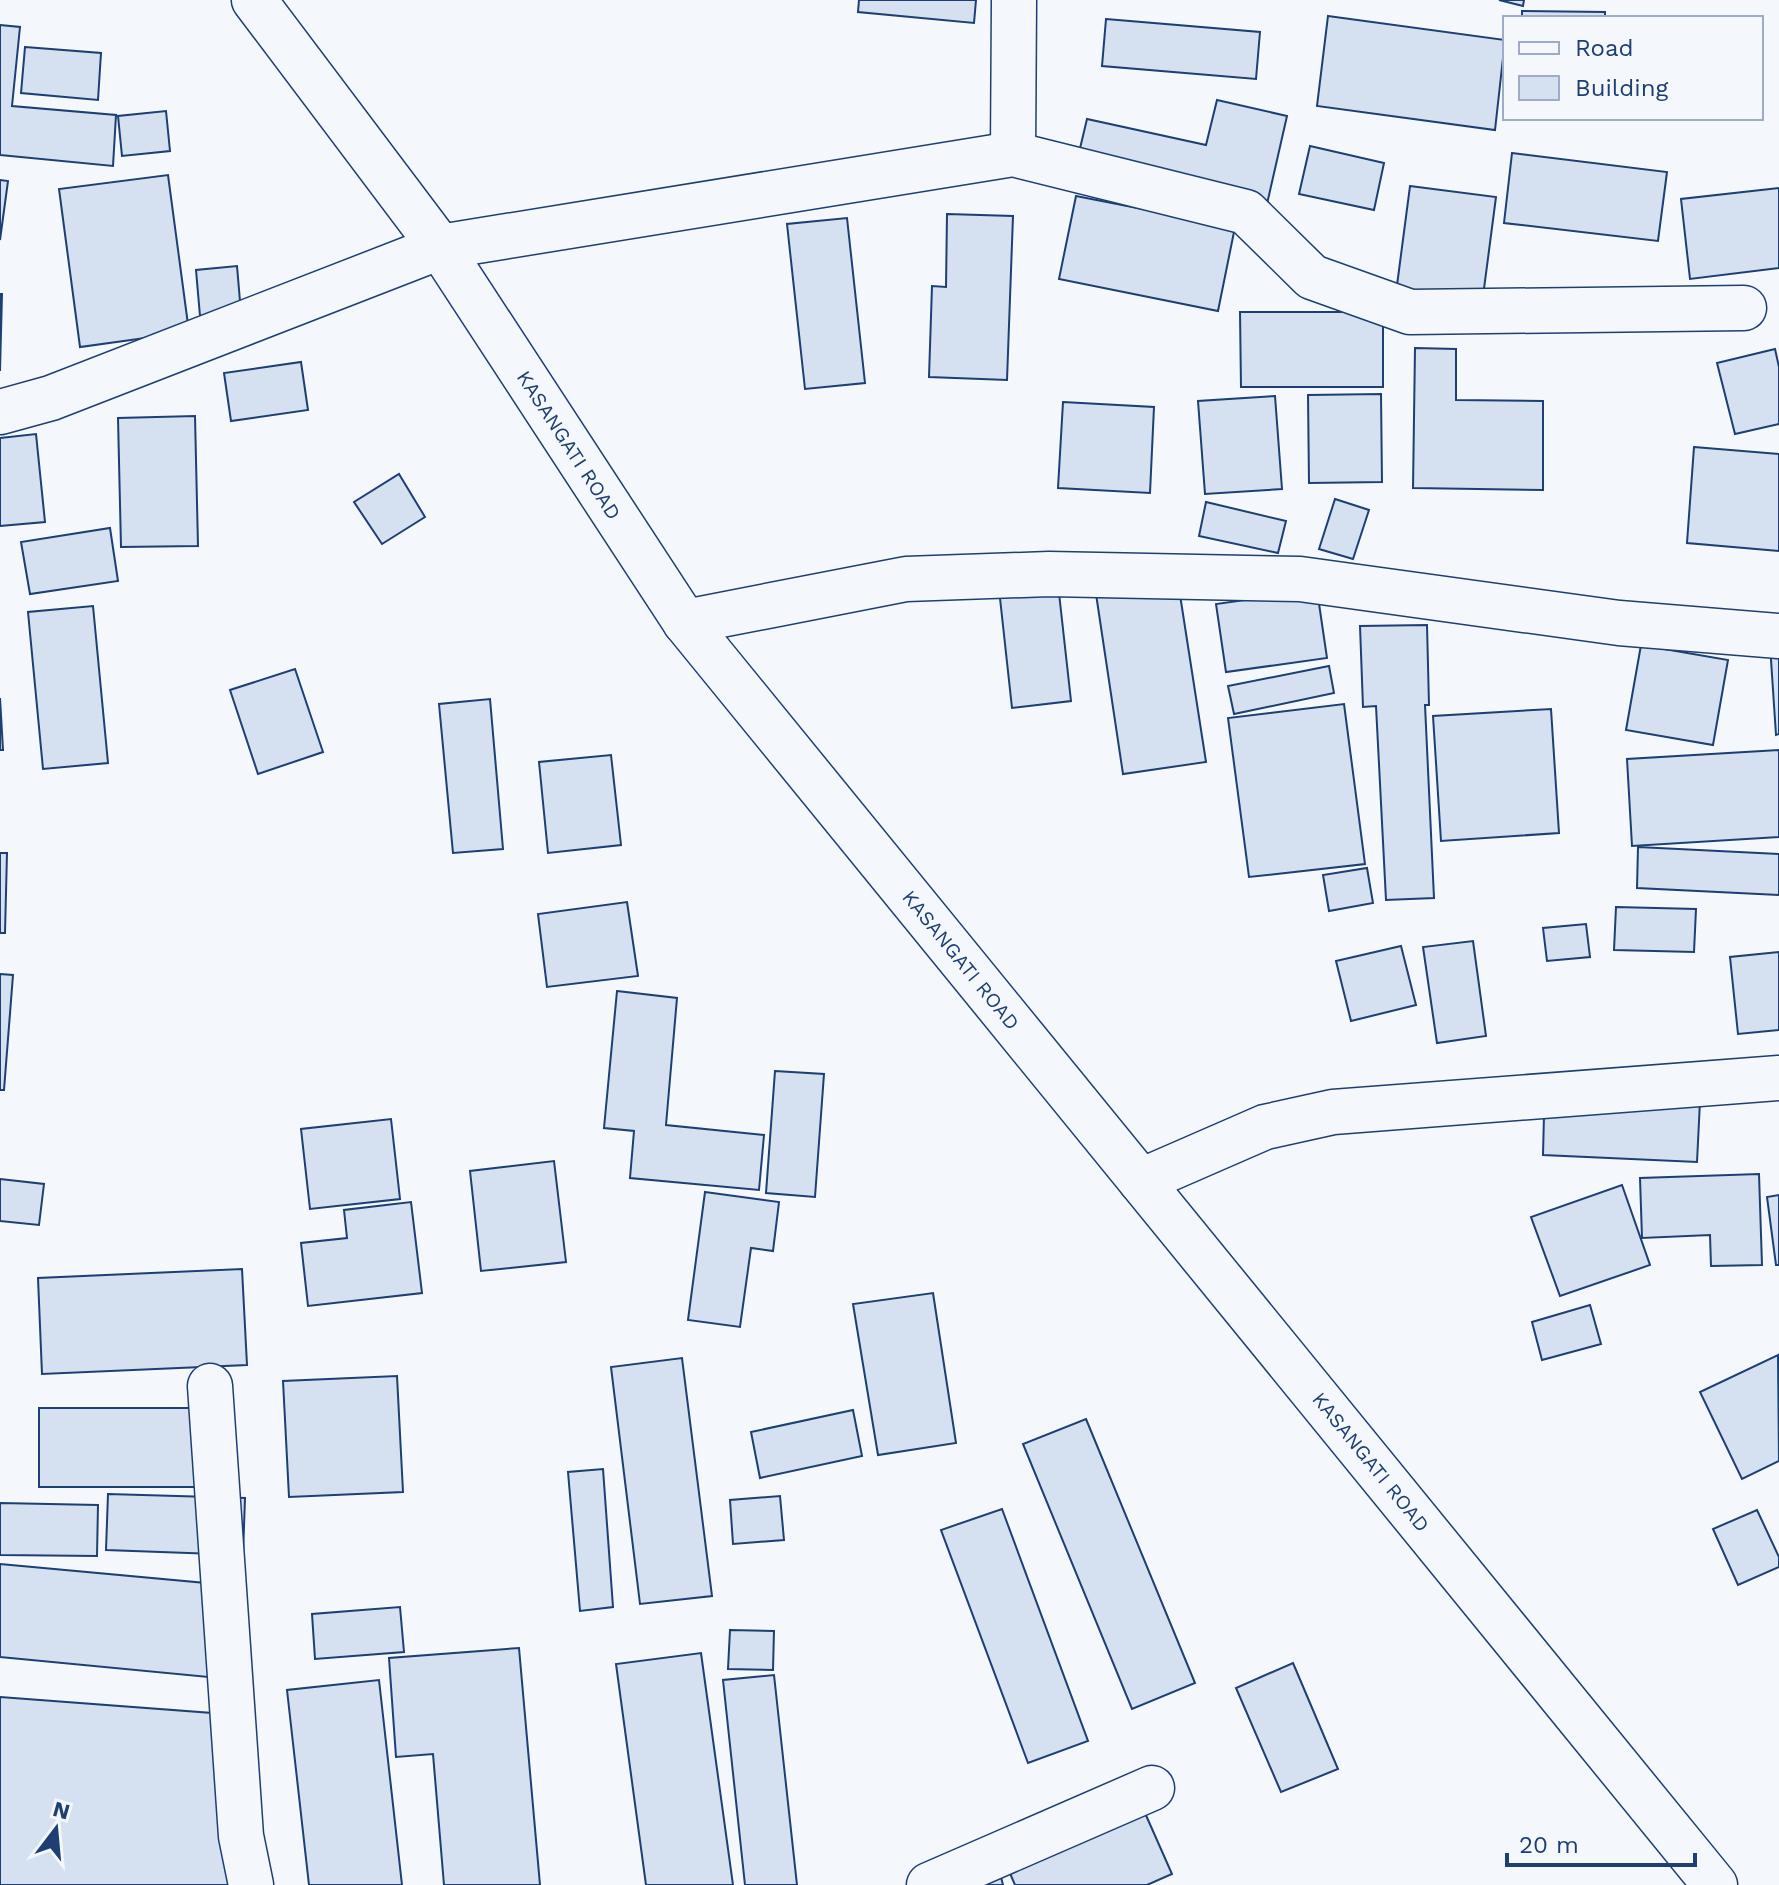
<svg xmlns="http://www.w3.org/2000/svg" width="1779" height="1885" font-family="'Work Sans',sans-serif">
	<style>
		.building { fill: #d5e0f0; stroke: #1d3f73; stroke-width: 2 }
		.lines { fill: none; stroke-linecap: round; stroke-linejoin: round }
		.minor-casing { stroke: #1d3f73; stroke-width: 47 }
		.tertiary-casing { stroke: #1d3f73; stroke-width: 47 }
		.minor { stroke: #f4f7fb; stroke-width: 44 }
		.tertiary { stroke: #f4f7fb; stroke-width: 44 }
		.labels { text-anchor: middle; stroke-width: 6; stroke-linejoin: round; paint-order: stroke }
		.street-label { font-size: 20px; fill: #1d3f73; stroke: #f4f7fb }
	</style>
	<rect width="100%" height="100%" fill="#f4f7fb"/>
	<g class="building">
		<path d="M859 0H976L974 23 858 12Z"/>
		<path d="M1499 0H1524L1523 6Z"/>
		<path d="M1522 11 1605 12V18H1522Z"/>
		<path d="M1328 16 1505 40 1495 130 1317 106Z"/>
		<path d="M1106 19 1260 32 1256 79 1102 66Z"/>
		<path d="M0 25 20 27 12 106 116 115 113 166 0 155Z"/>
		<path d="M25 47 101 53 98 100 21 93Z"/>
		<path d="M1217 100 1287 116 1267 204 1077 161 1087 119 1206 145Z"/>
		<path d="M166 111 170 151 122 156 118 116Z"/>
		<path d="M1310 146 1384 163 1374 210 1299 194Z"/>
		<path d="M1512 153 1667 172 1658 241 1504 223Z"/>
		<path d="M168 175 189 332 80 347 59 189Z"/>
		<path d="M0 180 8 181 0 240Z"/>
		<path d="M1410 186 1496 197 1482 304 1396 293Z"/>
		<path d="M1779 188V268L1690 279 1681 199Z"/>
		<path d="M1076 196 1235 227 1218 311 1059 279Z"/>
		<path d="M947 214 1013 216 1007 380 929 377 932 286 946 287Z"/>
		<path d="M847 218 865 383 805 389 787 224Z"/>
		<path d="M237 266 241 313 200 316 196 270Z"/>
		<path d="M0 294H2L0 371Z"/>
		<path d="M1240 312H1383V387H1241Z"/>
		<path d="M1415 348 1456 349V400L1543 401V490L1413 488Z"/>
		<path d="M1775 349 1779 367V424L1735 434 1717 363Z"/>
		<path d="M301 362 308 410 231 421 224 373Z"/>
		<path d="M1381 394 1382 482 1309 483 1308 395Z"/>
		<path d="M1275 396 1282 489 1205 494 1198 401Z"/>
		<path d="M1063 402 1154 407 1150 493 1058 488Z"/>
		<path d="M195 416 198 546 121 547 118 418Z"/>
		<path d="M36 434 45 522 0 526V438Z"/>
		<path d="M1694 447 1779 454V551L1687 543Z"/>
		<path d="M399 474 425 517 382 544 354 502Z"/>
		<path d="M1335 499 1369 510 1353 559 1319 549Z"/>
		<path d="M1206 502 1286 521 1278 553 1199 536Z"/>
		<path d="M110 528 118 581 30 594 21 542Z"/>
		<path d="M1178 582 1206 762 1123 774 1096 594Z"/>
		<path d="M1058 584 1071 701 1012 708 999 589Z"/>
		<path d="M1317 590 1327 658 1226 672 1216 604Z"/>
		<path d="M93 606 108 763 43 769 28 612Z"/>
		<path d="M1427 625 1429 705H1425L1434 898 1386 900 1376 706 1363 707 1360 626Z"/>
		<path d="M1641 645 1728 660 1713 745 1626 730Z"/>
		<path d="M1770 645H1779V734L1776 735Z"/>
		<path d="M1329 666 1334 693 1234 714 1228 686Z"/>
		<path d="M295 669 323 752 258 774 230 690Z"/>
		<path d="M0 698 3 750H0Z"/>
		<path d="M490 699 503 849 453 853 439 704Z"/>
		<path d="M1344 704 1365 864 1249 877 1228 718Z"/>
		<path d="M1551 709 1559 833 1441 841 1433 716Z"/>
		<path d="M1779 750V837L1632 846 1627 759Z"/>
		<path d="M611 755 621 845 548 853 539 762Z"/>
		<path d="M1638 847 1779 854V895L1637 888Z"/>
		<path d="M0 853H7L5 933H0Z"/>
		<path d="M1367 868 1373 903 1329 911 1323 875Z"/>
		<path d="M627 902 638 976 547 987 538 914Z"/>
		<path d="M1616 907 1696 909 1694 952 1614 950Z"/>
		<path d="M1586 924 1590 957 1547 961 1543 928Z"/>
		<path d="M1473 941 1486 1036 1437 1043 1423 947Z"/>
		<path d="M1401 946 1416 1005 1351 1021 1336 961Z"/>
		<path d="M1779 952V1030L1738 1034 1730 957Z"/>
		<path d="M0 974 13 975 4 1090H0Z"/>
		<path d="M617 991 677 998 666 1125 764 1135 759 1190 630 1178 634 1131 604 1128Z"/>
		<path d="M775 1071 824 1074 815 1197 766 1193Z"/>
		<path d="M1545 1074 1701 1081 1697 1162 1543 1155Z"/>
		<path d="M391 1119 400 1199 310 1209 301 1129Z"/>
		<path d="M554 1161 566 1262 481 1271 470 1171Z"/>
		<path d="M1759 1174 1762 1265 1711 1266 1710 1235 1642 1238 1640 1178Z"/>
		<path d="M0 1179 44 1184 39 1225 0 1221Z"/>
		<path d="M1622 1185 1650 1265 1560 1296 1531 1217Z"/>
		<path d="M705 1192 779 1202 773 1251 751 1248 740 1327 688 1320Z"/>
		<path d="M1779 1195V1265H1776L1767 1197Z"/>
		<path d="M411 1202 422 1293 308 1306 301 1243 347 1238 344 1210Z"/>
		<path d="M242 1269 247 1365 42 1374 38 1278Z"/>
		<path d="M933 1293 956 1443 878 1455 853 1304Z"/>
		<path d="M1590 1305 1601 1344 1542 1360 1532 1322Z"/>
		<path d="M1778 1355 1779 1461 1742 1479 1700 1392Z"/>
		<path d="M682 1358 712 1596 640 1604 611 1367Z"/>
		<path d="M397 1376 403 1492 289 1497 283 1381Z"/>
		<rect x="39" y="1408" width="180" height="79"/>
		<path d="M853 1410 862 1456 760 1478 751 1432Z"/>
		<path d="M1086 1419 1195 1683 1132 1709 1023 1444Z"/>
		<path d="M603 1469 613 1607 580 1611 568 1472Z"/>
		<path d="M108 1494 245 1498 243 1555 106 1550Z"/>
		<path d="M780 1496 784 1540 733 1544 730 1500Z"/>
		<path d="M0 1503 98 1505 97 1556 0 1555Z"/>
		<path d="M1002 1509 1088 1741 1028 1763 941 1530Z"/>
		<path d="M1757 1510 1779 1557V1567L1738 1585 1713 1529Z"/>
		<path d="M0 1564 238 1586 229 1679 0 1657Z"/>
		<path d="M400 1607 404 1652 315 1659 312 1614Z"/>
		<path d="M730 1630 774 1631 773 1670 728 1669Z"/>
		<path d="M519 1648 540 1885H444L433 1754 396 1757 389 1658Z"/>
		<path d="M701 1653 733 1885H646L616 1664Z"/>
		<path d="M1293 1663 1338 1769 1281 1792 1236 1688Z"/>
		<path d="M774 1675 797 1885H745L723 1680Z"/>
		<path d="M379 1680 402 1885H309L287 1690Z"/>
		<path d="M0 1697 252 1716 241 1885H0Z"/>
		<path d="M1145 1813 1172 1874 1147 1885H1015L1009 1871Z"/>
		<path d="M1000 1873 1003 1885H959Z"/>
	</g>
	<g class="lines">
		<defs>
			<g id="minor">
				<path d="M1013 154 1014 0"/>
				<path d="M0 412 51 398 440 247 1013 154 1246 212 1312 277 1410 312 1744 308"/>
				<path d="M685 622 906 579 1049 574 1300 579 1619 623 1779 636"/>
				<path d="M1141 1181 1265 1127 1333 1112 1779 1078"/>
				<path d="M210 1386 241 1836 251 1885"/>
				<path d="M929 1885 1152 1788"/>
			</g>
			<path id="tertiary" d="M254 0 440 247 685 622 1715 1885"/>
		</defs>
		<use href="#minor" class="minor-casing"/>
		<use href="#tertiary" class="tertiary-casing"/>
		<use href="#minor" class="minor"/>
		<use href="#tertiary" class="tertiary"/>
	</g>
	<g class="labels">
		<g class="street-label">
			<text transform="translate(569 445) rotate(57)" y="7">KASANGATI ROAD</text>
			<text transform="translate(961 960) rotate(51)" y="7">KASANGATI ROAD</text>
			<text transform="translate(1371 1462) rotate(51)" y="7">KASANGATI ROAD</text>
		</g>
	</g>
	<rect x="1503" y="16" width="260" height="104" fill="#f4f7fb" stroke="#9eadc5" stroke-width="2"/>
	<rect x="1519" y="42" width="40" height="12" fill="#f4f7fb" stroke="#9eadc5" stroke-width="2"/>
	<text x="1575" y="56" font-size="24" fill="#1d3f73">Road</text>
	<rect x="1519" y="76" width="40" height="24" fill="#d5e0f0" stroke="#9eadc5" stroke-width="2"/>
	<text x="1575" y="96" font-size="24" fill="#1d3f73">Building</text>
	<g transform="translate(56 1829) rotate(16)" stroke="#f4f7fb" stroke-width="6" paint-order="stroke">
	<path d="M0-6L14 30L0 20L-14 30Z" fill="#1d3f73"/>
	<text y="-12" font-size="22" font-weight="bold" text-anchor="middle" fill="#1d3f73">N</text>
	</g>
	<path d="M1507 1853v12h188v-12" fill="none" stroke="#1d3f73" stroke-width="4"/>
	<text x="1519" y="1853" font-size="24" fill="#1d3f73" stroke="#f4f7fb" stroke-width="6" paint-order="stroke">20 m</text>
</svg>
